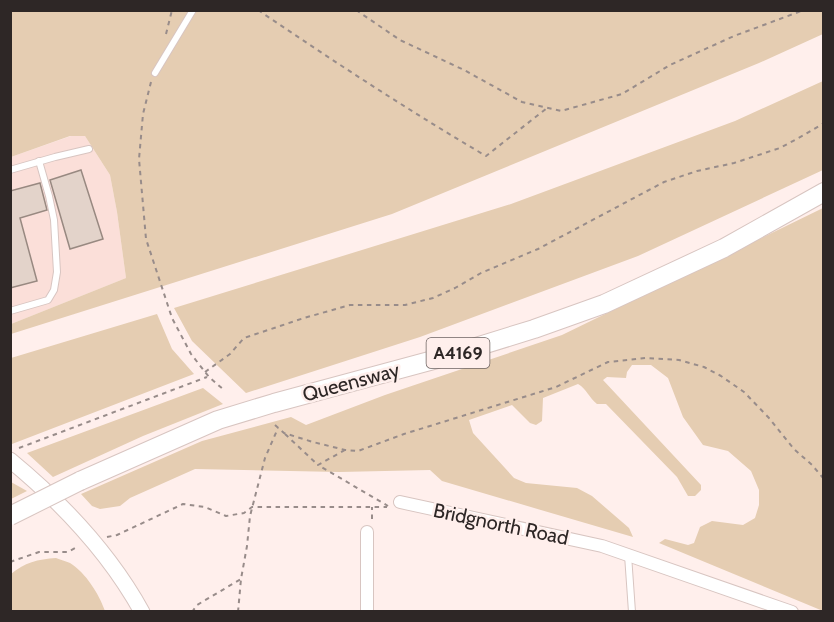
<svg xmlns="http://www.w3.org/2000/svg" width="834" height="622" font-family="Cabin,sans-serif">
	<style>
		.built { fill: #fbdfd9 }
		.green { fill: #e5cdb2 }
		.building { fill: #e3d3ca; stroke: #988981; stroke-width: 1.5 }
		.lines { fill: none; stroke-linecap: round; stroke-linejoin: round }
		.service-casing { stroke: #d8c5c1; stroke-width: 8 }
		.minor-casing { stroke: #d8c5c1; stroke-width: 14 }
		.tertiary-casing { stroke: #d8c5c1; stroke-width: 17 }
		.primary-casing { stroke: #d8c5c1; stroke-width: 20 }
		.path { stroke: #988c8a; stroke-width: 2; stroke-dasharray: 4.5 4.5; stroke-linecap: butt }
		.service { stroke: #fff; stroke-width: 6 }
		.minor { stroke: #fff; stroke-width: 12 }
		.tertiary { stroke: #fff; stroke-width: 15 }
		.primary { stroke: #fff; stroke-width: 18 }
		.primary-bridge-casing { stroke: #d8c5c1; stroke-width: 20; stroke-linecap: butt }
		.primary-bridge { stroke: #fff; stroke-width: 18 }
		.labels { text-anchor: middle; stroke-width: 5; stroke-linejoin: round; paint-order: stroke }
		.shield { fill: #ffefec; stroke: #6d6361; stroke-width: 1.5 }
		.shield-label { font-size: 18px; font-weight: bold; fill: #2e2726 }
		.street-label { font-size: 20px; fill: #2e2726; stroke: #ffefec }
	</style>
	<rect width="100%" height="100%" fill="#ffefec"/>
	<path class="built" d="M71 136H85L110 175 117 212 126 278 11 324V157Z"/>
	<g class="green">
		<path d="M11 11H823V34L759 63 392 214 11 334V324L126 278 117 212 110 175 85 136H70L11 157Z"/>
		<path d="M823 81V170L638 256 420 337 246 393 192 341 174 308 511 204 735 121Z"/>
		<path d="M823 208V611L659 543 665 539 688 545 694 543 700 527 712 521 743 525 755 518 759 505V490L751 471 728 451 703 445 683 417 668 378 651 365H632L627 372 626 378 607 377 603 380 701 485V490L695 496H688L677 477 606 404H597C589 398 587 389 578 384L543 398 542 421 536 425 530 423 512 405 469 420 473 433 514 478 526 483 577 488 592 496 629 528 633 537 442 481 430 470 339 472 195 469 130 498 120 506 100 509 92 506 81 494 202 441 291 417 306 425 385 395 562 335Z"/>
		<path d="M157 314 172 349 194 374 12 444 11 443V358Z"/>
		<path d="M203 388 223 404 143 436 53 477 27 453Z"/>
		<path d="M11 482 27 491 11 499Z"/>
		<path d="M56 558C60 560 66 561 70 563 86 573 99 594 105 611H11V574C24 563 38 559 56 558Z"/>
	</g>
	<g class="building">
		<path d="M81 170 103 239 70 249 50 180Z"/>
		<path d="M40 183 47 210 20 218 37 281 10 288V191Z"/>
	</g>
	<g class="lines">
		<defs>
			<g id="service">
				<path d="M155 73 193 10"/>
				<path d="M10 170 55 157 89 149"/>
				<path d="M10 311 48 300 54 290 57 272 54 220 49 196 39 161"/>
				<path d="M628 555 632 612"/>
			</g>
			<g id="minor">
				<path d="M400 502 602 546 792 612"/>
				<path d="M367 532V612"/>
			</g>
			<path id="tertiary" d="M10 460C61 502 110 554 142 612"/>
			<path id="primary" d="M80 481 218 420 274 403 437 359 534 329 604 304 724 248 824 192"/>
		</defs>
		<use href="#service" class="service-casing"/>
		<use href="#minor" class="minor-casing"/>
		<use href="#tertiary" class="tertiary-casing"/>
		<use href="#primary" class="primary-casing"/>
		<g class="path">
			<path d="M258 10C333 61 408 110 486 156L547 108"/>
			<path d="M356 10 400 40 464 70 522 102 561 111 622 94 670 65 734 36 804 10"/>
			<path d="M166 34 172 10"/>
			<path d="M151 82 143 114 139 159 146 239 172 318 191 354 209 377 224 390"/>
			<path d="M205 372 230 354 244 338 304 318 350 305H405L433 298 455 288 481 273 538 249 664 182 697 171 734 163 780 148 804 135 824 123"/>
			<path d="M275 425 284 433 313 442 345 450 358 451 404 434 556 387 608 362 646 358 679 360 704 367 721 376 744 392 769 418 794 449 812 465 824 479"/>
			<path d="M285 434 318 465"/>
			<path d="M19 448 207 377"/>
			<path d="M345 450 318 465 388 506"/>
			<path d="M372 519V507"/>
			<path d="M107 537 117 535 183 504 205 507 226 516 244 513 252 507H387"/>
			<path d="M10 562 39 552H68L77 547"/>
			<path d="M192 612 197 605 241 579"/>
			<path d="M238 612 241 579 247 546 250 516 265 458 278 428"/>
		</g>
		<use href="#service" class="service"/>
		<use href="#minor" class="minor"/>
		<use href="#tertiary" class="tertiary"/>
		<use href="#primary" class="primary"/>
		<defs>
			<path id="primary-bridge" d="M10 516 80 481"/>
		</defs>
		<use href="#primary-bridge" class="primary-bridge-casing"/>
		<use href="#primary-bridge" class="primary-bridge"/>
	</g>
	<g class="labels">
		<rect class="shield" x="426.5" y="338" width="63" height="30" rx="4.5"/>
		<g class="shield-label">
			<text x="458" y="359">A4169</text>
		</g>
		<g class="street-label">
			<text transform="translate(351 382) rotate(-15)" y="7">Queensway</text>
			<text transform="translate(501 524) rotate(12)" y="7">Bridgnorth Road</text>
		</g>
	</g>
	<rect width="834" height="622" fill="none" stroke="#2e2726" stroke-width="24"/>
</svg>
